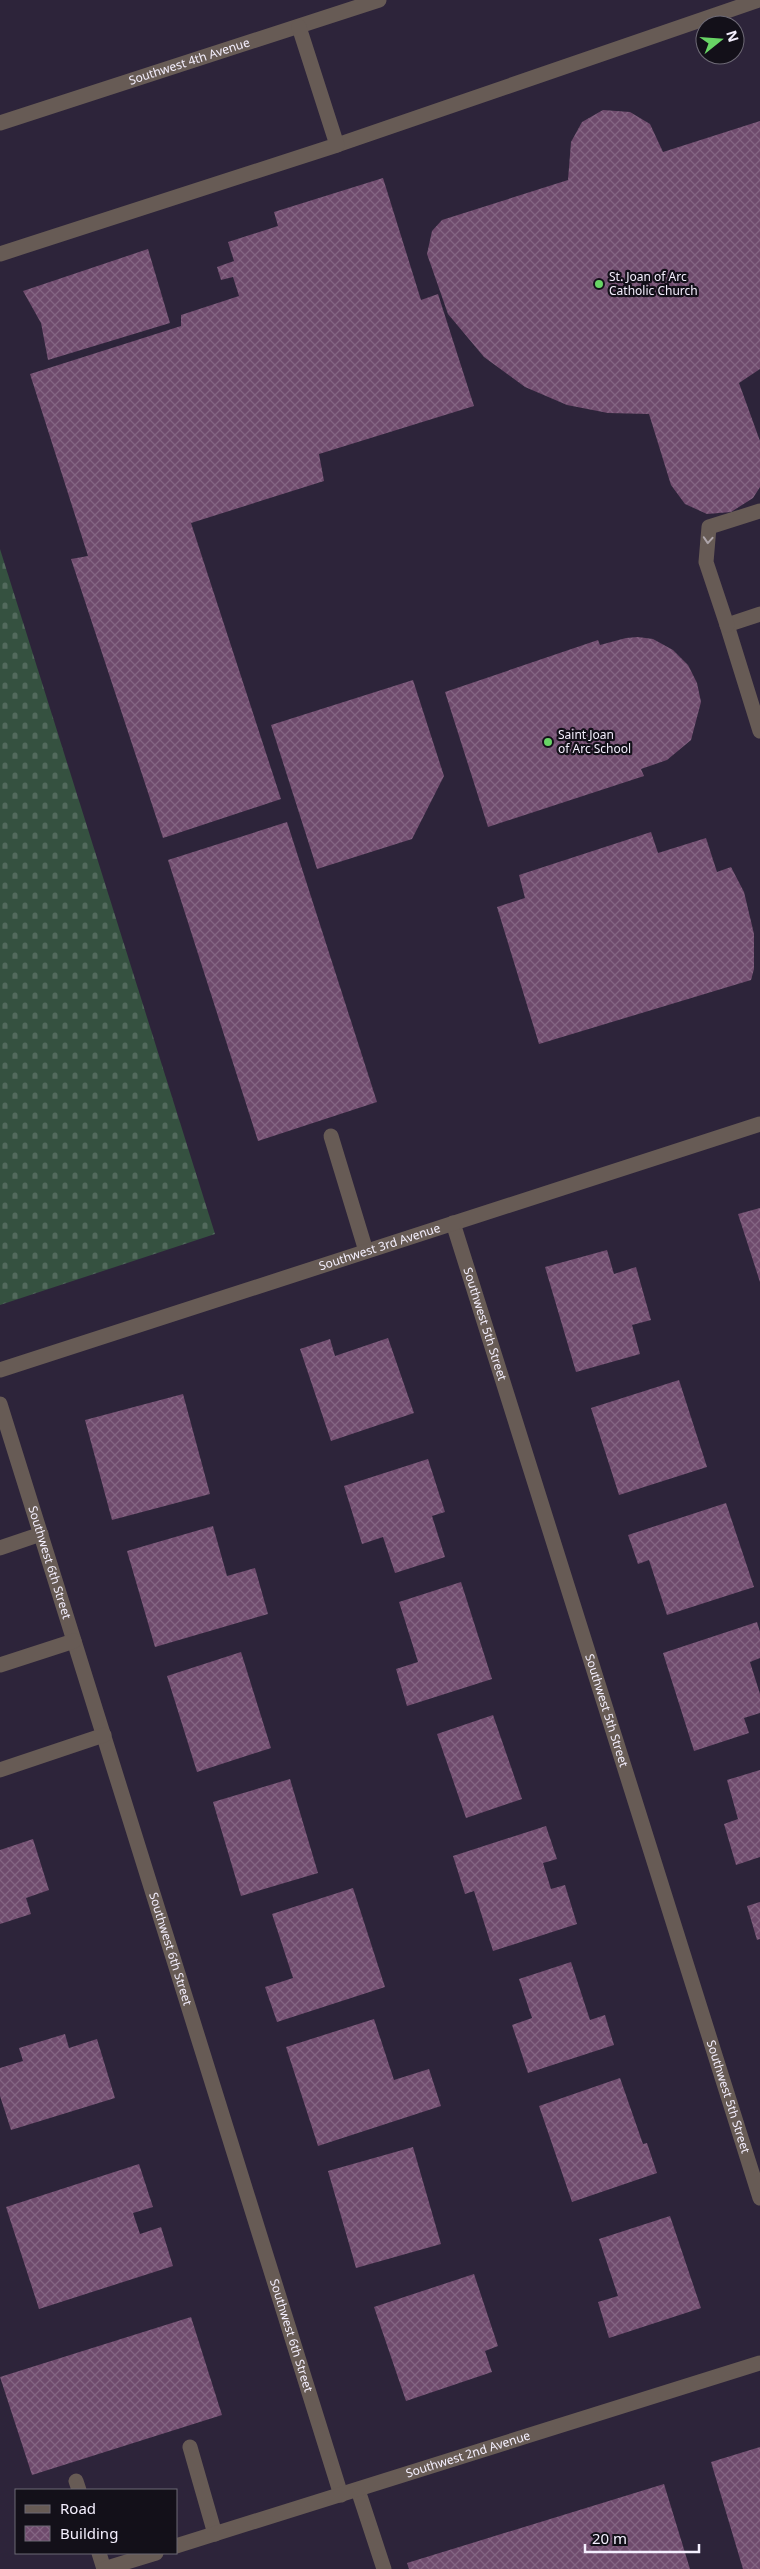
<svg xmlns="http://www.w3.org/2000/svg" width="760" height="2569" font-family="'Noto Sans',sans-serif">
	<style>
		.cemetery { fill: url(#cemetery-stones) }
		.building { fill: url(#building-cross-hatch) }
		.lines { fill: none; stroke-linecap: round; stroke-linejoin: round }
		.minor { stroke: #675b55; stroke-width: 15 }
		.oneway { stroke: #aea5aa }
		.poi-dot { fill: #68d465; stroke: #131019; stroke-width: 2 }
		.labels { text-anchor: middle; stroke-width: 4.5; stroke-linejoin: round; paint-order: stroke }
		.street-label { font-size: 12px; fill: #f4effe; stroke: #131019 }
		.poi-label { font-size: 12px; fill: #f4effe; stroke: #131019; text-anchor: start }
	</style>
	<defs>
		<pattern id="cemetery-stones" width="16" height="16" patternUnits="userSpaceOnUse" patternTransform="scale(1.25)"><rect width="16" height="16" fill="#355140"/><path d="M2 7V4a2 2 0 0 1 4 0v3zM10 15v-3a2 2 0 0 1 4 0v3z" fill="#536a5d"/></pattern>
		<pattern id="building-cross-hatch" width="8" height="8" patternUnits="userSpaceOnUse" patternTransform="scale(1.25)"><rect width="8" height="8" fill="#6f4b6d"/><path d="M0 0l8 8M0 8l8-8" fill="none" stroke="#846583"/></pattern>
	</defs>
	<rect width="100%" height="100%" fill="#2d243a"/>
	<path class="cemetery" d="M0 549 215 1234 0 1305Z"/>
	<g class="building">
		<path d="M603 110 630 112 650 124 663 152 760 121V369L739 383 760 441V487L753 498 731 512 707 514 685 504 671 485 649 414 608 413 567 405 525 387 484 357 448 314 427 254 432 231 442 220 568 180 571 142 582 122Z"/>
		<path d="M383 178 421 300 438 294 474 406 319 454 324 481 191 523 281 799 163 838 71 559 88 556 30 374 181 326V315L239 296 233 277 221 280 217 267 234 261 228 242 278 226 274 212Z"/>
		<path d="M148 249 170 323 48 360 41 323 23 291Z"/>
		<path d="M638 637 653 639 673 650 688 665 697 683 701 702 691 740 667 760 641 769 644 776 488 827 445 692 598 640 600 645 626 638Z"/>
		<path d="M413 680 444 776 412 839 317 869 271 725Z"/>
		<path d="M287 822 377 1102 258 1141 168 860Z"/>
		<path d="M651 832 658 853 706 838 717 872 731 867 744 892 754 934V969L751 980 539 1044 497 907 525 898 519 875Z"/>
		<path d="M760 1208V1282L738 1214Z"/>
		<path d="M607 1250 614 1274 636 1267 651 1320 632 1325 640 1354 576 1372 545 1267Z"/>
		<path d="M388 1338 414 1413 331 1441 300 1349 330 1339 335 1356Z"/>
		<path d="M679 1380 707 1467 619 1495 591 1408Z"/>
		<path d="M183 1394 210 1494 112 1520 85 1420Z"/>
		<path d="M428 1459 445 1512 432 1516 445 1557 395 1573 383 1537 362 1544 344 1486Z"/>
		<path d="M726 1503 754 1587 667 1615 649 1560 638 1564 628 1535Z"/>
		<path d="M213 1526 227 1576 255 1568 268 1614 155 1647 127 1551Z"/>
		<path d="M461 1582 492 1679 407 1706 396 1669 418 1662 399 1602Z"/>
		<path d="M757 1622 760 1632V1658L750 1662 760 1694V1713L744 1718 749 1733 694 1751 663 1653Z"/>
		<path d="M241 1652 271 1748 197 1772 167 1676Z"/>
		<path d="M493 1715 522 1799 466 1818 437 1734Z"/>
		<path d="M760 1770V1857L736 1865 724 1824 738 1819 727 1780Z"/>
		<path d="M290 1779 318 1873 241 1896 213 1802Z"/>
		<path d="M546 1826 557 1859 543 1863 551 1889 565 1885 577 1924 493 1951 474 1891 465 1894 453 1856Z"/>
		<path d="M33 1839 49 1890 26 1898 31 1914 0 1924V1850Z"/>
		<path d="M353 1888 385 1987 277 2022 265 1987 293 1978 272 1914Z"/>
		<path d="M760 1902V1939L757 1940 747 1906Z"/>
		<path d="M571 1962 590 2020 605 2015 614 2045 528 2073 512 2025 532 2018 519 1979Z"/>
		<path d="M374 2019 394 2080 429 2069 441 2106 318 2146 286 2047Z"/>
		<path d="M65 2034 69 2048 97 2039 115 2098 11 2130 0 2096V2068L23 2061 19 2048Z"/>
		<path d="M620 2078 643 2144 647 2143 657 2173 572 2202 539 2106Z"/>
		<path d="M413 2147 441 2244 356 2268 328 2171Z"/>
		<path d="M139 2164 153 2207 133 2213 140 2234 161 2227 173 2266 39 2309 6 2207Z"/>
		<path d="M670 2216 701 2308 609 2338 598 2302 618 2296 599 2239Z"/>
		<path d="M474 2274 498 2346 485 2351 492 2372 406 2401 374 2307Z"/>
		<path d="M191 2317 222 2415 32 2475 0 2377Z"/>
		<path d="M760 2447V2569H743L711 2462Z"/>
		<path d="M664 2484 690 2569H409L407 2563Z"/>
	</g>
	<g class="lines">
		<g class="minor">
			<path id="s1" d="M0 123 379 0"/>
			<path d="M337 145 759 0"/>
			<path d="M0 254 337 145 299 27"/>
			<path d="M760 614 727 625 760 731"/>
			<path d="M727 625 706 562 709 527 760 511"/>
			<path d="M331 1136 366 1251"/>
			<path id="s2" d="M453 1223 760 2198"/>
			<path id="s3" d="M0 1370 760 1124"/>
			<path id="s4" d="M0 1404 341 2495"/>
			<path d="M0 1548 41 1534"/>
			<path d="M0 1665 74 1641"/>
			<path d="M0 1770 104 1735"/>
			<path d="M190 2447 215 2534"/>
			<path d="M76 2481 79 2490"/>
			<path d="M358 2490 384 2569"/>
			<path id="s5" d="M176 2546 760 2363"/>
			<path d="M99 2553 104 2569"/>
			<path d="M104 2569 156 2553"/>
		</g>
	</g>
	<defs><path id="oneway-chevron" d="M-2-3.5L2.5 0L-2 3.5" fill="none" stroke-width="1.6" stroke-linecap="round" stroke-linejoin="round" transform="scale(1.25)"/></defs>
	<use class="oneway" href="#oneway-chevron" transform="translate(708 540) rotate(94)"/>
	<g class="poi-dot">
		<circle cx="599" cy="284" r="5"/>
		<circle cx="548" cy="742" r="5"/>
	</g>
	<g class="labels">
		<g class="street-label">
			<text dy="4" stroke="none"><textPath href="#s1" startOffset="199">Southwest 4th Avenue</textPath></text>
			<text dy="4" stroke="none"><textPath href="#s3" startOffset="399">Southwest 3rd Avenue</textPath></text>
			<text dy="4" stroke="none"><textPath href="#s2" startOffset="106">Southwest 5th Street</textPath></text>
			<text dy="4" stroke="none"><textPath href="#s4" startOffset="166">Southwest 6th Street</textPath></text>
			<text dy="4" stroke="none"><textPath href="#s2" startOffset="511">Southwest 5th Street</textPath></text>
			<text dy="4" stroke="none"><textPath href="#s4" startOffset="571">Southwest 6th Street</textPath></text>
			<text dy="4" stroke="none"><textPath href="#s2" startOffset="916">Southwest 5th Street</textPath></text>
			<text dy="4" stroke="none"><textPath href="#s4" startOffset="976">Southwest 6th Street</textPath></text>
			<text dy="4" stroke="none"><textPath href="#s5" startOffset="306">Southwest 2nd Avenue</textPath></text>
		</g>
		<g class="poi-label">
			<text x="609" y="281">St. Joan of Arc<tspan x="609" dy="14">Catholic Church</tspan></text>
			<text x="558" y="739">Saint Joan<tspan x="558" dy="14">of Arc School</tspan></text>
		</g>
	</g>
	<rect x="15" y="2489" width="162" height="65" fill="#131019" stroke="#6d6975"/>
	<rect x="25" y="2505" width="25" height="8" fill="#675b55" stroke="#6d6975"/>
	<text x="60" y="2514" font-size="15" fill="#f4effe">Road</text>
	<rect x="25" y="2526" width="25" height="15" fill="url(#building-cross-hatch)" stroke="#6d6975"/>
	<text x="60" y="2539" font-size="15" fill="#f4effe">Building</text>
	<g transform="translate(720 40) rotate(73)"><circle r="24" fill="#131019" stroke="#6d6975"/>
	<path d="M0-4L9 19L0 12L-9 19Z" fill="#68d465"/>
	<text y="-8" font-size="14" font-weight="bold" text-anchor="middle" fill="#f4effe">N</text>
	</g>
	<path d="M585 2544v8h114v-8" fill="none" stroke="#f4effe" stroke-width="2.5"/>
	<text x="592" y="2544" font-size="15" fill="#f4effe" stroke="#131019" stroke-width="4" paint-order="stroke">20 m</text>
</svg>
